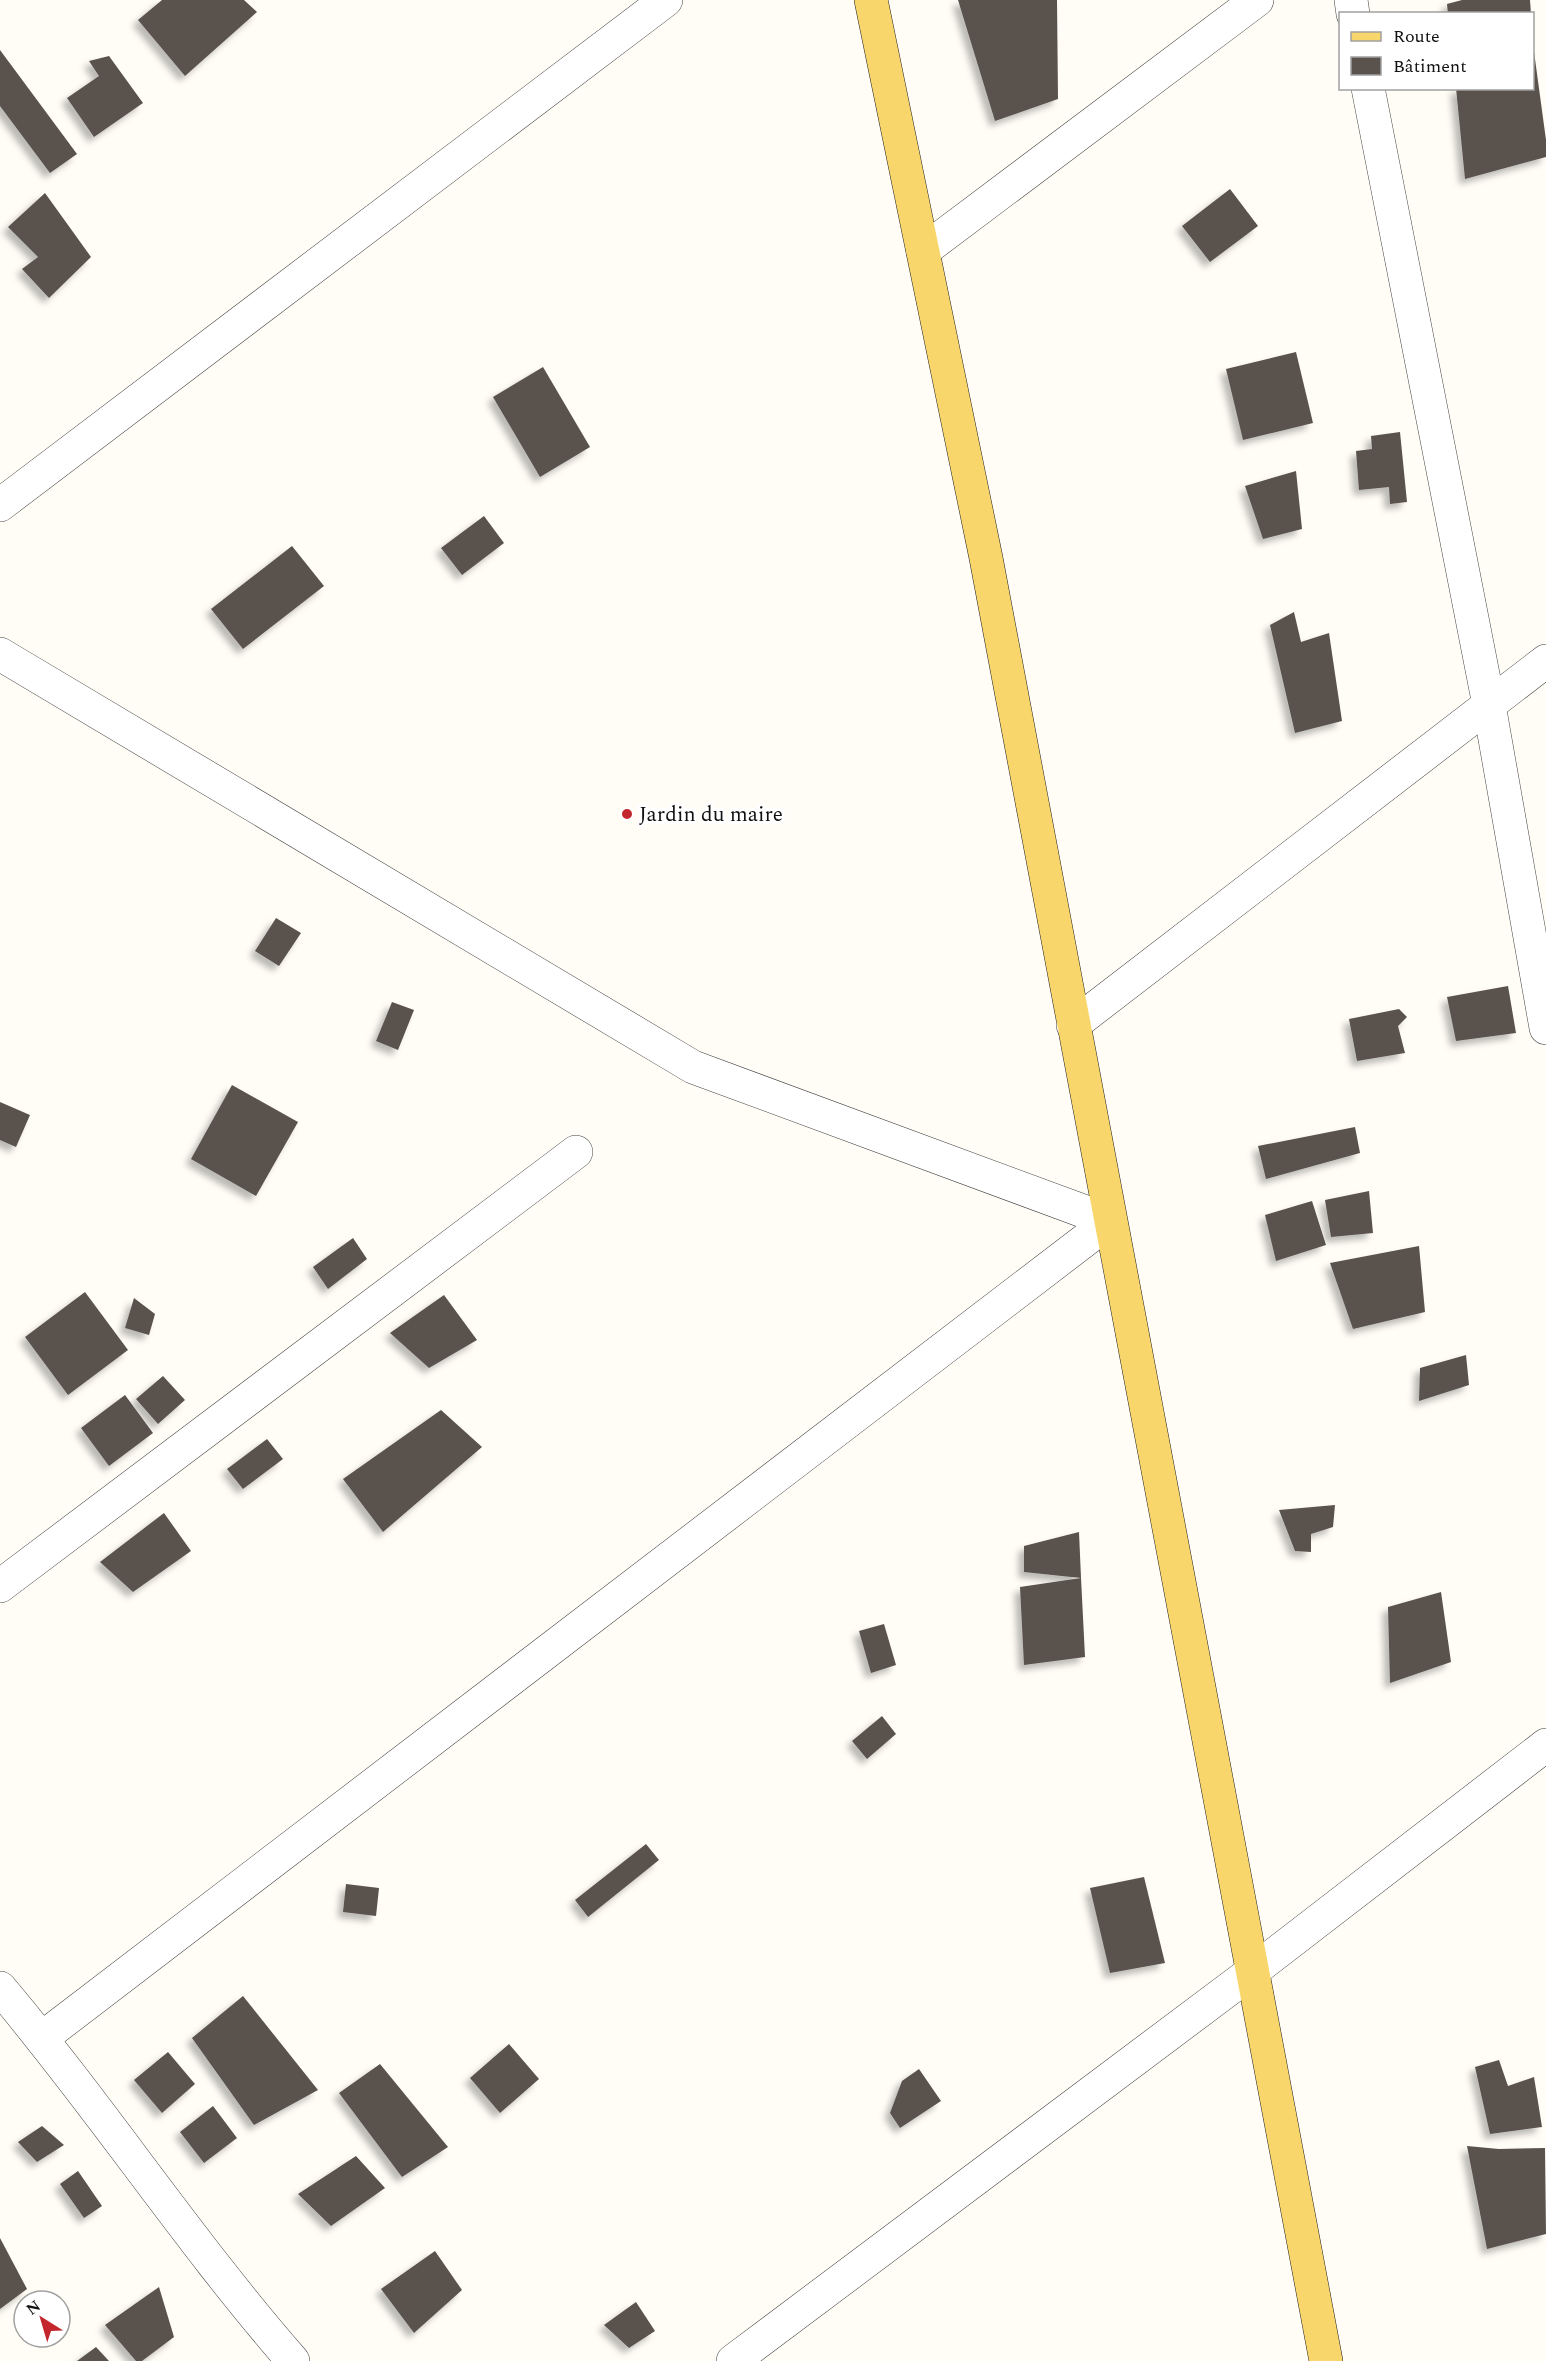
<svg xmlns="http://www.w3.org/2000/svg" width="1546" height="2361" font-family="Spectral,serif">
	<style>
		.building { fill: #5a524d; filter: url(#shadow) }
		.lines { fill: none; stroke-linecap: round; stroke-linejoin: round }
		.minor-casing { stroke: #444; stroke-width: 34 }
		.major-casing { stroke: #222; stroke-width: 34 }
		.minor { stroke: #fff; stroke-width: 33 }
		.major { stroke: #f9d66b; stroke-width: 33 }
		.poi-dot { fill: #c4262e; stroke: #fff; stroke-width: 2 }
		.labels { text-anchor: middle; stroke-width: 6; stroke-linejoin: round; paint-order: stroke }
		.poi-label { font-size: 21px; fill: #111; stroke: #fff; text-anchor: start }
	</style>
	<defs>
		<filter id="shadow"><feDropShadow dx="-5.5" dy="5.5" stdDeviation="3" flood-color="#0004"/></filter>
	</defs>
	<rect width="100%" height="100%" fill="#fffdf5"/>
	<g class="building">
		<path d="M162 0H244L257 12 185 76 138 20Z"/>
		<path d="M958 0H1057L1058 99 995 121Z"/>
		<path d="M1462 0H1530L1531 14H1448L1447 4Z"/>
		<path d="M1532 37 1546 140V157L1465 179 1456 88H1532Z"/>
		<path d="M0 50 77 154 50 173 0 106Z"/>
		<path d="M109 56 143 103 94 137 67 98 99 76 89 61Z"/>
		<path d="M1230 189 1258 226 1210 262 1182 226Z"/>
		<path d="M45 193 91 257 49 298 22 269 38 257 8 227Z"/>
		<path d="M1296 352 1313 423 1243 440 1226 369Z"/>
		<path d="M543 367 590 447 540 477 493 397Z"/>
		<path d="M1400 432 1407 502 1390 504 1389 487 1359 490 1356 451 1372 449 1371 436Z"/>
		<path d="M1296 471 1302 529 1263 539 1245 486Z"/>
		<path d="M484 516 504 543 462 575 441 548Z"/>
		<path d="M292 546 324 586 243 649 211 609Z"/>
		<path d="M1294 612 1301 642 1329 633 1342 721 1295 733 1270 625Z"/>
		<path d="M276 918 301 933 279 966 255 951Z"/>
		<path d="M1508 986 1516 1033 1456 1041 1447 997Z"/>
		<path d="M392 1002 414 1010 398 1050 376 1041Z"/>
		<path d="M1399 1009 1407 1017 1398 1026 1405 1053 1357 1061 1349 1019Z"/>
		<path d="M232 1085 298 1122 256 1196 191 1159Z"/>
		<path d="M0 1102 30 1115 16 1147 0 1140Z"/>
		<path d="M1355 1127 1360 1153 1266 1179 1258 1146Z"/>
		<path d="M1369 1191 1373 1233 1331 1237 1325 1200Z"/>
		<path d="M1312 1201 1326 1245 1276 1261 1265 1215Z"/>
		<path d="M353 1238 367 1259 328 1289 313 1267Z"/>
		<path d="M1419 1246 1425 1312 1353 1329 1330 1263Z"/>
		<path d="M85 1292 128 1350 68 1395 25 1337Z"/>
		<path d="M444 1295 477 1340 429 1368 390 1333Z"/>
		<path d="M134 1298 155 1314 149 1335 125 1328Z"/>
		<path d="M1466 1355 1469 1385 1419 1401 1420 1368Z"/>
		<path d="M163 1376 185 1400 158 1424 136 1399Z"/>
		<path d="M125 1395 153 1433 109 1466 81 1428Z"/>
		<path d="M441 1410 482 1447 383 1532 343 1479Z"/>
		<path d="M267 1439 283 1459 243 1489 227 1469Z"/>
		<path d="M1335 1505 1333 1527 1311 1534V1552L1295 1551 1279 1510Z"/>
		<path d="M164 1513 191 1551 133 1592 100 1562Z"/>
		<path d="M1079 1532 1081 1578 1024 1572V1546Z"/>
		<path d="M1081 1578 1085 1657 1024 1665 1020 1587Z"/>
		<path d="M1441 1592 1451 1662 1390 1683 1388 1607Z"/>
		<path d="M884 1624 896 1665 871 1673 859 1631Z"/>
		<path d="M882 1716 896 1734 867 1759 852 1741Z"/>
		<path d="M646 1844 659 1860 588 1917 575 1900Z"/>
		<path d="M1144 1877 1165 1963 1110 1973 1090 1888Z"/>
		<path d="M346 1884 379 1888 376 1916 343 1912Z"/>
		<path d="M243 1996 318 2090 254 2125 192 2038Z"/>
		<path d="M509 2044 539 2079 500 2113 470 2078Z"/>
		<path d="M168 2052 195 2084 162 2113 134 2080Z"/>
		<path d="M1499 2060 1508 2086 1534 2077 1542 2127 1490 2134 1475 2067Z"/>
		<path d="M380 2064 448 2147 402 2177 339 2093Z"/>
		<path d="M919 2069 941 2101 900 2128 890 2113 902 2081Z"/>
		<path d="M213 2106 237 2138 204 2163 180 2132Z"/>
		<path d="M42 2126 64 2145 37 2162 18 2142Z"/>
		<path d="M1467 2146 1499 2149 1545 2148 1546 2234 1487 2249Z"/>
		<path d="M356 2156 385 2188 331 2226 298 2194Z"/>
		<path d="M78 2171 102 2206 84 2218 60 2184Z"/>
		<path d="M0 2238 27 2289 0 2309Z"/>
		<path d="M435 2251 462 2290 414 2333 381 2289Z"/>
		<path d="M159 2287 174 2337 142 2361H136L105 2325Z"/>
		<path d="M636 2302 655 2331 629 2348 604 2325Z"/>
		<path d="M96 2347 109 2361H77Z"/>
	</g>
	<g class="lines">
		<defs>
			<g id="minor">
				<path d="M1351 0 1353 14"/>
				<path d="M1368 88 1489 705 1546 1028"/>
				<path d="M923 251 1257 0"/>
				<path d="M0 505 666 0"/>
				<path d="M0 654 693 1067 1110 1221"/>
				<path d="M1073 1025 1546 661"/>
				<path d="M0 1586 576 1152"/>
				<path d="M0 1988C102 2109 189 2242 293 2361"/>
				<path d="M42 2038 1110 1221"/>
				<path d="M733 2361 1253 1971 1546 1745"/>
			</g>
			<path id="major" d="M871 0 986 558 1326 2361"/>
		</defs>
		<use href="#minor" class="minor-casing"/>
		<use href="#major" class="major-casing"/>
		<use href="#minor" class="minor"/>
		<use href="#major" class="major"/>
	</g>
	<circle class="poi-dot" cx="627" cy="814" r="6"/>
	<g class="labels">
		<g class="poi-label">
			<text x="639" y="821">Jardin du maire</text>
		</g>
	</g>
	<rect x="1339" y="12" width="195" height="78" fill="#ffffff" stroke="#a0a0a0" stroke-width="1.5"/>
	<rect x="1351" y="32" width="30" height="9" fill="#f9d66b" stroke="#a0a0a0" stroke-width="1.5"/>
	<text x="1393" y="42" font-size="18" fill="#111111">Route</text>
	<rect x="1351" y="57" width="30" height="18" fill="#5a524d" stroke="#a0a0a0" stroke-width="1.5"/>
	<text x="1393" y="72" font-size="18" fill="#111111">Bâtiment</text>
	<g transform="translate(42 2319) rotate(323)"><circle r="28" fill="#ffffff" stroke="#a0a0a0" stroke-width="1.5"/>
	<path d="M0-4.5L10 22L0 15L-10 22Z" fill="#c4262e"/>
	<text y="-9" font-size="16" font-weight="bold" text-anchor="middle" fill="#111111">N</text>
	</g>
</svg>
